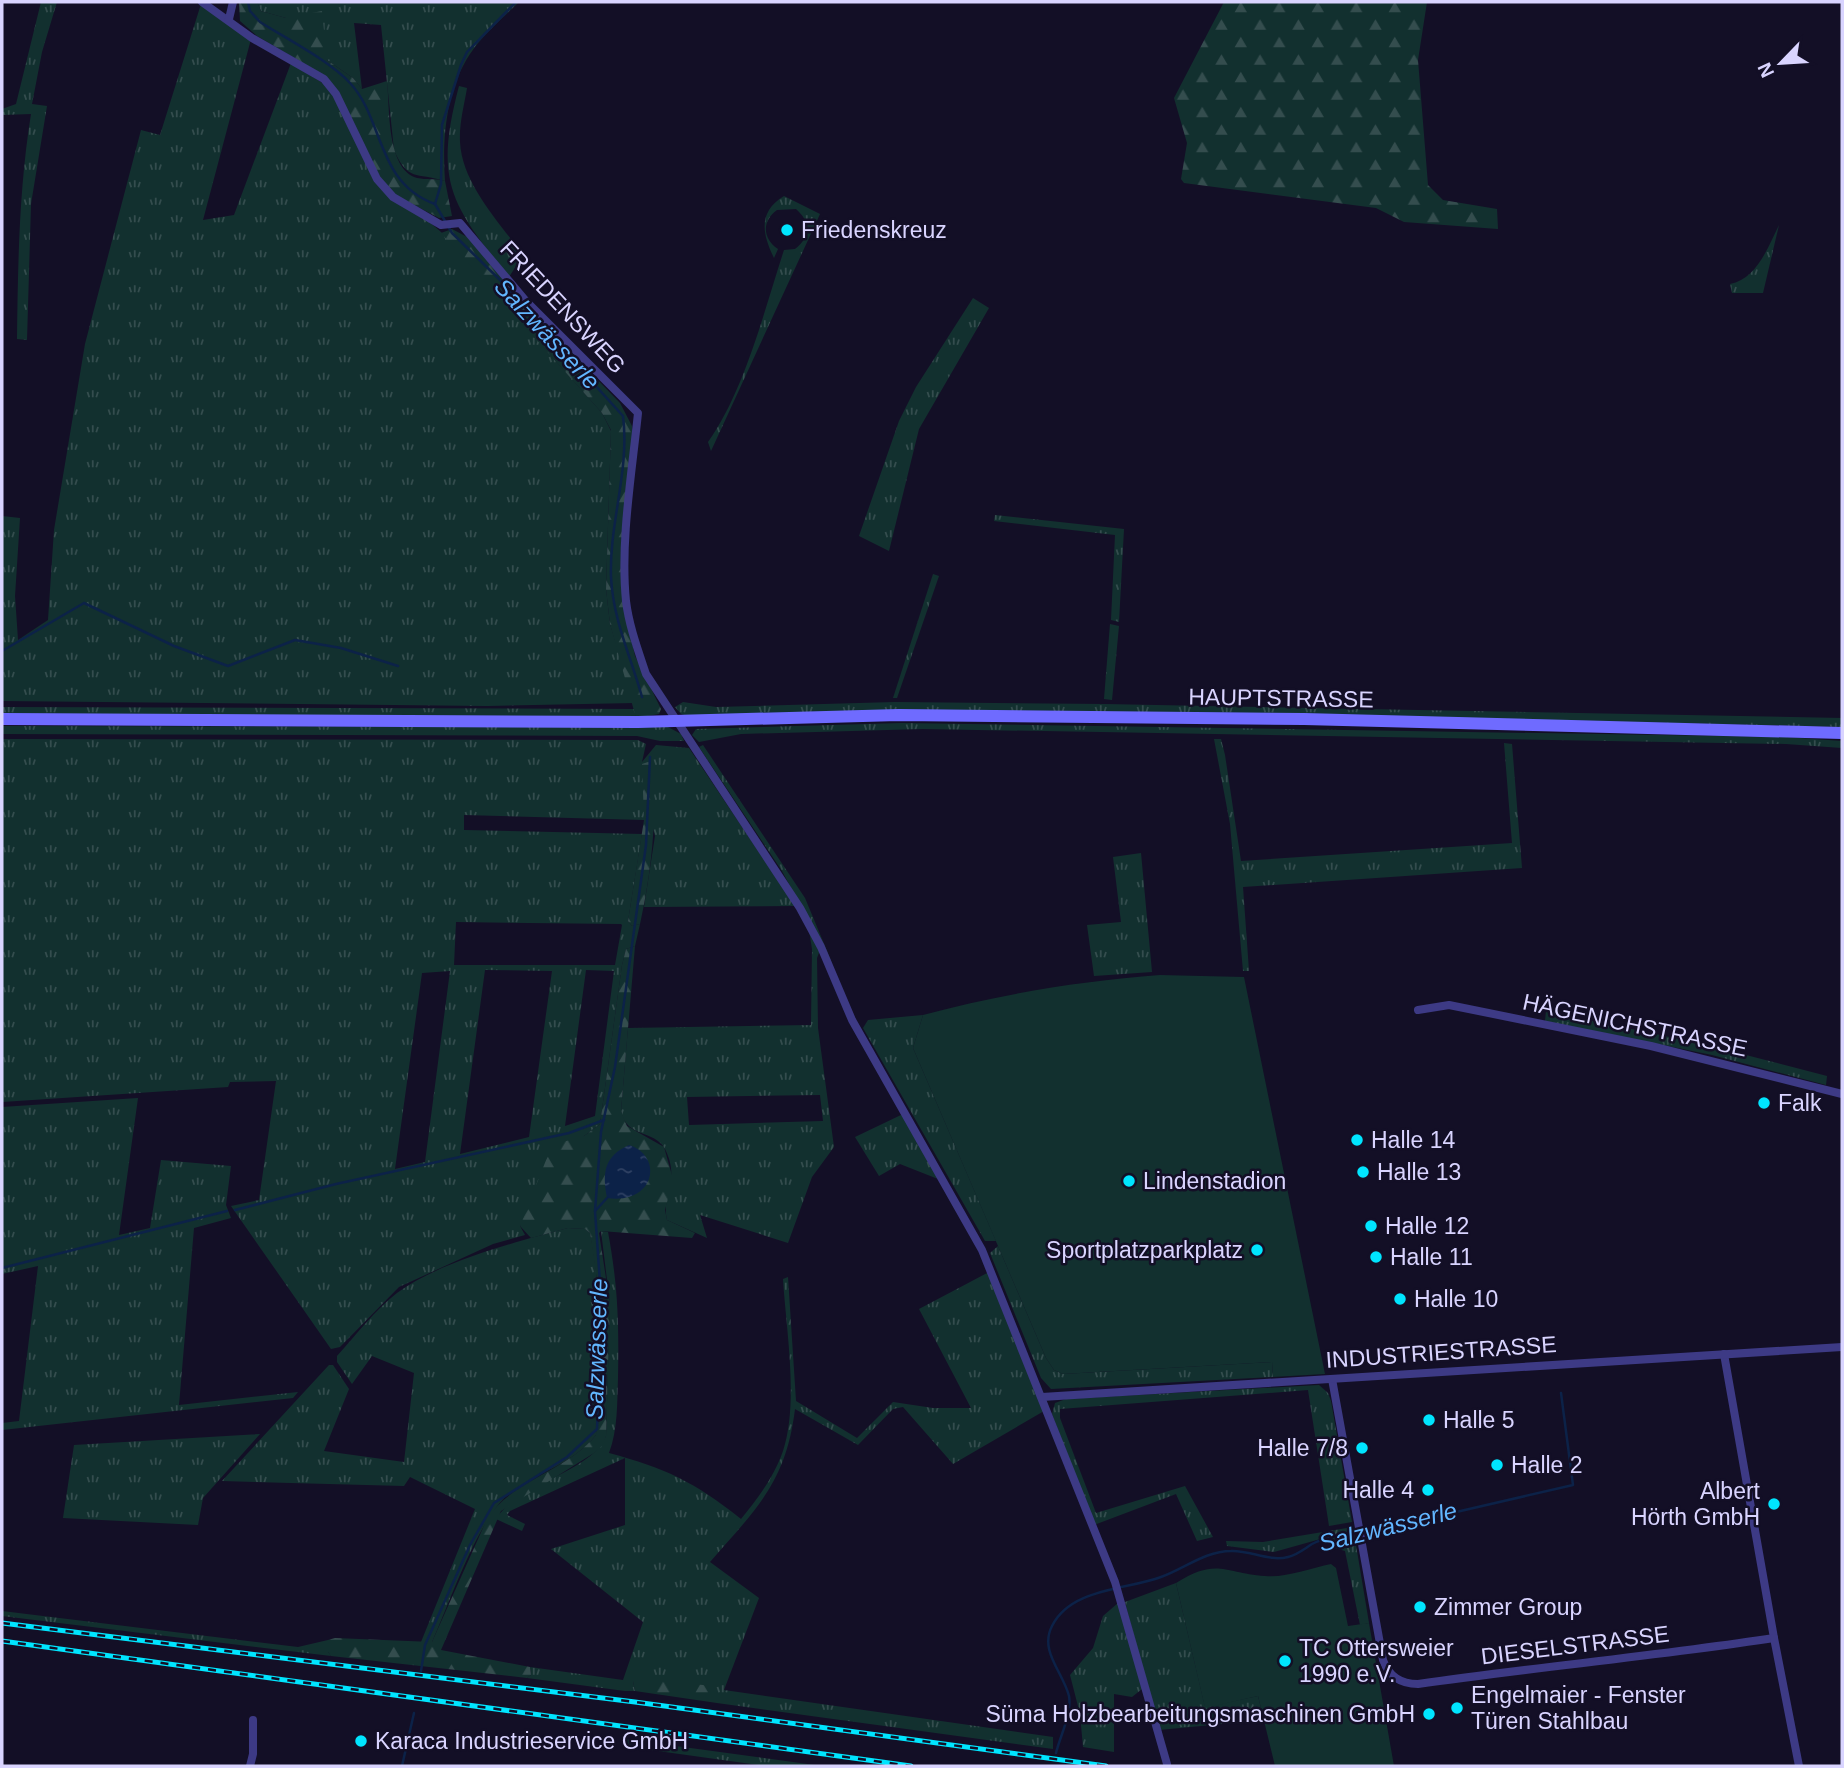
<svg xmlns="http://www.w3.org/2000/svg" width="1844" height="1768" font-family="Helvetica,sans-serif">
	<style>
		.grass { fill: url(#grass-tufts); fill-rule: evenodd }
		.forest { fill: url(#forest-firs) }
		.garden { fill: #12302f }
		.water { fill: url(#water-ripples) }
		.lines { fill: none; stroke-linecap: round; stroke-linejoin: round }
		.stream { stroke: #0c2248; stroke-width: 2.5 }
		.street { stroke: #3d3a85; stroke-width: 8 }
		.secondary { stroke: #6f6bff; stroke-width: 12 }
		.rail-casing { stroke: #00e5ff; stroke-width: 5 }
		.rail { stroke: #130f26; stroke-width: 2.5; stroke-dasharray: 8; stroke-linecap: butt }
		.poi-dot { fill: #00e5ff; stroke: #130f26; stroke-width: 2.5 }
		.labels { text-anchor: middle; stroke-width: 5; stroke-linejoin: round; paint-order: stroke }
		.poi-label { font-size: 23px; fill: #d9d4ff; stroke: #130f26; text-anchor: start }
		.street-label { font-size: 23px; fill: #d9d4ff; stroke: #130f26 }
		.water-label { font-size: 24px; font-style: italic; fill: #62b6ff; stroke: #130f26 }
	</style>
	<defs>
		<pattern id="grass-tufts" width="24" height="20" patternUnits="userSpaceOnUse" patternTransform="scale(1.75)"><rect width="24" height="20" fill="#12302f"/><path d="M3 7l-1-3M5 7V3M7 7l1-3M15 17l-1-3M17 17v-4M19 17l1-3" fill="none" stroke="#344d4e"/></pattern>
		<pattern id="forest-firs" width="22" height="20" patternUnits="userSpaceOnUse" patternTransform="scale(1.75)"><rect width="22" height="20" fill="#12302f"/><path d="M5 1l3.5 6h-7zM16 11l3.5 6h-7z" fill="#344d4e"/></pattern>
		<pattern id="water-ripples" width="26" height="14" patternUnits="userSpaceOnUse" patternTransform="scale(1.75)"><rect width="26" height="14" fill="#0c2248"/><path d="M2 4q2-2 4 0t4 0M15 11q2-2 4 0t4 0" fill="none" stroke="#2f4163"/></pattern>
	</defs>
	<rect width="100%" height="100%" fill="#130f26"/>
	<g class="grass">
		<path d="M41 2H57L42 52 32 104 47 106 31 204 27 340 17 339C18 263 19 189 31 114L2 115V109L16 104Z"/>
		<path d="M257 2H519C503 18 483 34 470 54 446 90 442 139 445 181 416 172 408 182 394 150L381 25 354 23 362 89 353 78 327 60 286 18 261 11Z"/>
		<path d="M201 4 251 39 203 220 234 215 291 63 324 84 334 96 369 170 441 232 602 413 611 431 606 589 610 624 634 703 487 706 2 701V516L20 518 15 596 18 640 48 620 54 530 85 344 141 130 160 135Z"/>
		<path d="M459 86 467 88C464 106 459 124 460 142 462 184 500 223 523 255L509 277C450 204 434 181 459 86Z"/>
		<path d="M784 196 820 214 711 451 708 442C745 390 764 311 784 250L795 249C811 237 811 222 796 209L777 210C762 221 762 238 778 249L774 258C762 233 758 212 784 196Z"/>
		<path d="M1779 225 1763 293H1732L1730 284C1757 279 1768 247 1779 225Z"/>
		<path d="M973 298 989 308 919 429 889 551 859 536 899 421 916 387Z"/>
		<path d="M995 515 1124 529 1119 622 1111 620 1115 535 994 521Z"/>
		<path d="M933 574 939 576 897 698H893Z"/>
		<path d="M1110 624 1119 626 1112 700 1104 699Z"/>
		<path d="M683 702 716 707 895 702 1104 704 1842 718V727L1310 715 688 716 681 714 675 707Z"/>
		<path d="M2 707 635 709 636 718 2 714Z"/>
		<path d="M902 723 1786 737 1842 741V748L1786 744 923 729 741 734 699 742 692 735 696 729Z"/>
		<path d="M2 726 668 727 681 734 684 741H660L637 736 2 734Z"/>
		<path d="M2 739 638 740 646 744 642 762 656 745 689 748 795 906 644 907 655 836 645 798 644 820 464 815V830L642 834 628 921 632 926 640 924 635 946 626 949 622 965 600 1124 584 1136 520 1226 525 1235 493 1244 399 1287 340 1347 331 1349 231 1206 259 1200 276 1081 230 1082 228 1087 2 1102ZM456 922 621 924 622 925 615 965H454ZM485 970 552 971 529 1137 460 1154ZM586 970 614 971 595 1116 565 1126ZM450 971 425 1162 395 1169 422 973Z"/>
		<path d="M1214 739H1221L1225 755 1241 861 1512 843 1504 743 1512 744 1522 868 1243 887 1249 971H1243L1230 824Z"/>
		<path d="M703 745 805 898 832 963 782 871 699 747Z"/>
		<path d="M1141 853 1152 972 1094 976 1087 925 1121 922 1113 857Z"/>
		<path d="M809 930 820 950 817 958 818 1028 834 1147 812 1177 788 1243 700 1215 707 1238 667 1220C661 1194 681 1181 665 1149 654 1129 627 1139 621 1111L628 1028 811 1025 812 949ZM820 1095 823 1121 689 1125 687 1097Z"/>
		<path d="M1546 1011 1703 1044 1827 1076 1826 1085 1712 1055 1545 1021Z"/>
		<path d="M923 1015 913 1048 996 1241H985L863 1028 868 1020Z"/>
		<path d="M138 1098 119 1235 150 1228 161 1160 231 1166 226 1205 231 1218 194 1228 179 1405 298 1392 293 1398 2 1430V1423L19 1421 38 1266 2 1274V1107Z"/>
		<path d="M901 1115 903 1116 938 1179 900 1164 879 1176 855 1137Z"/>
		<path d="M568 1228 585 1229 590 1233C604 1304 599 1364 596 1435 573 1464 538 1472 510 1493 478 1518 450 1602 432 1642H421L475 1509 410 1477 404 1486 222 1481 329 1365H333L349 1389 324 1451 404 1462 414 1373 372 1356 352 1384 337 1362V1356C356 1335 375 1310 397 1293 441 1261 516 1242 568 1228Z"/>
		<path d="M601 1231 608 1232C618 1286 619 1323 618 1378 617 1403 618 1429 609 1453 665 1468 695 1482 741 1519 758 1498 774 1477 783 1451 799 1403 786 1329 783 1279L788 1277 796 1401 857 1438 893 1402 933 1408H971L919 1309 989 1272 1044 1411 953 1464 903 1407 893 1409 858 1445 795 1409C786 1483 756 1509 710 1562L759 1598 724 1690 1053 1737V1749L717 1703V1693L633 1681 635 1691H625L527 1678 531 1675 530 1667 623 1680 643 1622 551 1549 625 1525V1458L510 1511 507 1515 525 1524 522 1531 496 1519C518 1484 593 1471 606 1436L610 1304Z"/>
		<path d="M998 1246 1046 1358 1054 1370 1063 1374 1272 1362 1273 1377 1051 1389 1041 1378 990 1253Z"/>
		<path d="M1319 1385 1328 1393 1331 1401 1352 1522 1329 1526 1308 1390 1060 1409V1418L1096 1513 1185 1486 1213 1537 1197 1541 1176 1494 1094 1525 1052 1414 1055 1403 1066 1399Z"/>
		<path d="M260 1434 203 1498 198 1525 63 1518 74 1445Z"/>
		<path d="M1353 1527 1369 1623 1360 1625 1345 1551 1331 1547 1324 1538 1274 1552 1227 1546 1226 1541 1263 1542Z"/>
		<path d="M1176 1583 1205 1707 1258 1696 1264 1720 1159 1730 1125 1602Z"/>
		<path d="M1118 1603 1142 1689 1132 1697 1114 1694V1752L1083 1747 1080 1714 1070 1675 1093 1648 1103 1616Z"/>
		<path d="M2 1611 298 1647 328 1640V1652L331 1656 2 1616Z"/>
		<path d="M624 1739 822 1766H765L622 1746Z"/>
	</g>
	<g class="forest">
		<path d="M239 2H257L261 11 286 18 322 11 327 60 353 78 362 89 387 81C390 107 386 169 417 178 426 180 435 178 445 181L452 216 439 218 395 195 380 177 327 77 257 36 240 21Z"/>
		<path d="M1224 2H1427L1418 60 1428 185 1443 200 1497 209 1498 229 1404 222 1376 208 1184 183 1181 179 1187 143 1174 98Z"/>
		<path d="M452 229 469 238 532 312 620 403 632 426 633 442 623 603 635 656 661 709 659 714 636 718 610 624 606 589 611 430 602 413 441 233Z"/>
		<path d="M651 761 653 762C657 818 652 869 640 924L632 926 628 921 644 820 642 764Z"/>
		<path d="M635 946 621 1111 627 1126 664 1147 673 1179 665 1210 667 1220 695 1233 692 1238 601 1231 599 1233 610 1304 606 1436 603 1445 594 1453 501 1511 441 1650 530 1667 531 1675 527 1678 331 1656 328 1652V1640L335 1638 432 1642 487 1519C513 1479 566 1472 596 1435L601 1307 590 1233 585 1229 568 1228 531 1238 520 1226 552 1145 584 1136 600 1124 622 965 626 949Z"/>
		<path d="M638 1678 712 1686 717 1693V1703L635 1691 633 1681Z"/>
	</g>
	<g class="garden">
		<path d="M1160 975 1244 977 1325 1374 1273 1377 1272 1362 1063 1374 1054 1370 1046 1358 913 1048 923 1015C1001 994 1080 981 1160 975Z"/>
		<path d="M1331 1564 1336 1568 1348 1626 1369 1623 1394 1766H1275L1258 1696 1205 1708 1176 1583C1217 1557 1224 1573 1265 1576 1286 1578 1311 1568 1331 1564Z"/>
	</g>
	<path class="water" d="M629 1145C664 1156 655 1205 607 1198 602 1173 604 1156 629 1145Z"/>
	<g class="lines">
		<g class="stream">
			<path d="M248 2 250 11 260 22C285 38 330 61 350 83 384 119 376 183 435 204"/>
			<path d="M516 2 467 52 461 65 442 125 441 184 435 204 452 233 499 279 623 416C630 470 609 523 611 577 613 620 631 657 642 697"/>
			<path d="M2 651 84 603 174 646 228 666 295 640 341 648 398 666"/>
			<path d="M235 1210 336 1184 569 1133 604 1120"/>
			<path d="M595 1211 607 1198"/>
			<path d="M2 1268 227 1211"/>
			<path d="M421 1671 425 1645 470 1545 494 1503 567 1457 597 1429 602 1312 595 1211 601 1132 615 1067 646 845 650 757"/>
			<path d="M1056 1753C1060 1736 1072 1714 1069 1696 1063 1672 1039 1651 1052 1626 1071 1588 1126 1590 1161 1577 1184 1569 1205 1551 1231 1551 1250 1550 1269 1562 1288 1557 1297 1555 1304 1549 1312 1544 1329 1535 1354 1533 1374 1531L1573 1485 1561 1393"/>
			<path d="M402 1766 414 1713"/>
		</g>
		<g class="street">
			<path d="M202 2 252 38 324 79 336 94 377 179 393 197 441 225 460 223 526 301 638 413C632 472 620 542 626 601 629 626 638 650 646 674L800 908 821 947 852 1020 982 1250 1115 1582 1167 1764"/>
			<path d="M229 19 233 2"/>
			<path d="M1418 1010 1449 1005 1651 1046 1842 1094"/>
			<path d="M1332 1379 1383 1660C1389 1677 1401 1684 1418 1684 1537 1667 1656 1656 1774 1638L1724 1354"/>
			<path d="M1042 1397 1842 1347"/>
			<path d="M1774 1638 1799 1766"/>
			<path d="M250 1766 253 1754V1720"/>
		</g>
		<path class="secondary" d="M2 719 638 722 899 715 1304 719 1842 733"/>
		<defs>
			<g id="rail">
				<path d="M2 1623 635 1702 1106 1766"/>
				<path d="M2 1641 911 1766"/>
			</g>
		</defs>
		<use href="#rail" class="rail-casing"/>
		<use href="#rail" class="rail"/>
	</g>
	<g class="poi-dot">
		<circle cx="787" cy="230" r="7"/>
		<circle cx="1764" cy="1103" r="7"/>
		<circle cx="1357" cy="1140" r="7"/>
		<circle cx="1363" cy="1172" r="7"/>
		<circle cx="1129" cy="1181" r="7"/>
		<circle cx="1371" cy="1226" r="7"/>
		<circle cx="1257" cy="1250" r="7"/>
		<circle cx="1376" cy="1257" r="7"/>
		<circle cx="1400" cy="1299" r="7"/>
		<circle cx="1429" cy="1420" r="7"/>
		<circle cx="1362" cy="1448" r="7"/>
		<circle cx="1497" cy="1465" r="7"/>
		<circle cx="1428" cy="1490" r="7"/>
		<circle cx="1774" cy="1504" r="7"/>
		<circle cx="1420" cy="1607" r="7"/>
		<circle cx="1285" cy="1661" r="7"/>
		<circle cx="1457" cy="1708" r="7"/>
		<circle cx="1429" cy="1714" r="7"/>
		<circle cx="361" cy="1741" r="7"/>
	</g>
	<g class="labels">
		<g class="poi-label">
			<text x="801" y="238">Friedenskreuz</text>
			<text x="1778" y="1111">Falk</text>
			<text x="1371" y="1148">Halle 14</text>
			<text x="1377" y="1180">Halle 13</text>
			<text x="1143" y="1189">Lindenstadion</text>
			<text x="1385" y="1234">Halle 12</text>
			<text x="1243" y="1258" text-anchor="end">Sportplatzparkplatz</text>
			<text x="1390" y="1265">Halle 11</text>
			<text x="1414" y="1307">Halle 10</text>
			<text x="1443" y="1428">Halle 5</text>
			<text x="1348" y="1456" text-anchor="end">Halle 7/8</text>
			<text x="1511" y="1473">Halle 2</text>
			<text x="1414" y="1498" text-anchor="end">Halle 4</text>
			<text x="1760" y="1499" text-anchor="end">Albert<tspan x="1760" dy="26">Hörth GmbH</tspan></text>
			<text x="1434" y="1615">Zimmer Group</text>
			<text x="1299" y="1656">TC Ottersweier<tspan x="1299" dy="26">1990 e.V.</tspan></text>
			<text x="1471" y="1703">Engelmaier - Fenster<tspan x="1471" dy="26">Türen Stahlbau</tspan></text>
			<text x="1415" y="1722" text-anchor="end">Süma Holzbearbeitungsmaschinen GmbH</text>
			<text x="375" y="1749">Karaca Industrieservice GmbH</text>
		</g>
		<g class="street-label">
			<text transform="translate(563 307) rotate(47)" y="8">FRIEDENSWEG</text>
			<text transform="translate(1281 698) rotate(1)" y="8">HAUPTSTRASSE</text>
			<text transform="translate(1635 1025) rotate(12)" y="8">HÄGENICHSTRASSE</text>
			<text transform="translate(1441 1352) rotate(-4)" y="8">INDUSTRIESTRASSE</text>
			<text transform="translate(1575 1645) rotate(-7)" y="8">DIESELSTRASSE</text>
		</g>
		<g class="water-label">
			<text transform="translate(547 334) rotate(47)" y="8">Salzwässerle</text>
			<text transform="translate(597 1349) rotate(-88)" y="8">Salzwässerle</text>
			<text transform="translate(1388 1527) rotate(-14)" y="8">Salzwässerle</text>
		</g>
	</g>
	<rect width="1844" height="1768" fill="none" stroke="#d9d4ff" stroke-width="7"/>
	<g transform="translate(1781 63) rotate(245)" stroke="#130f26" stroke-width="5" paint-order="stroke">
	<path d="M0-5L12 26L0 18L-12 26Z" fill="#d9d4ff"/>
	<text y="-10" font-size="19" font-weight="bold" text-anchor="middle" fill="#d9d4ff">N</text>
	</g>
</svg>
